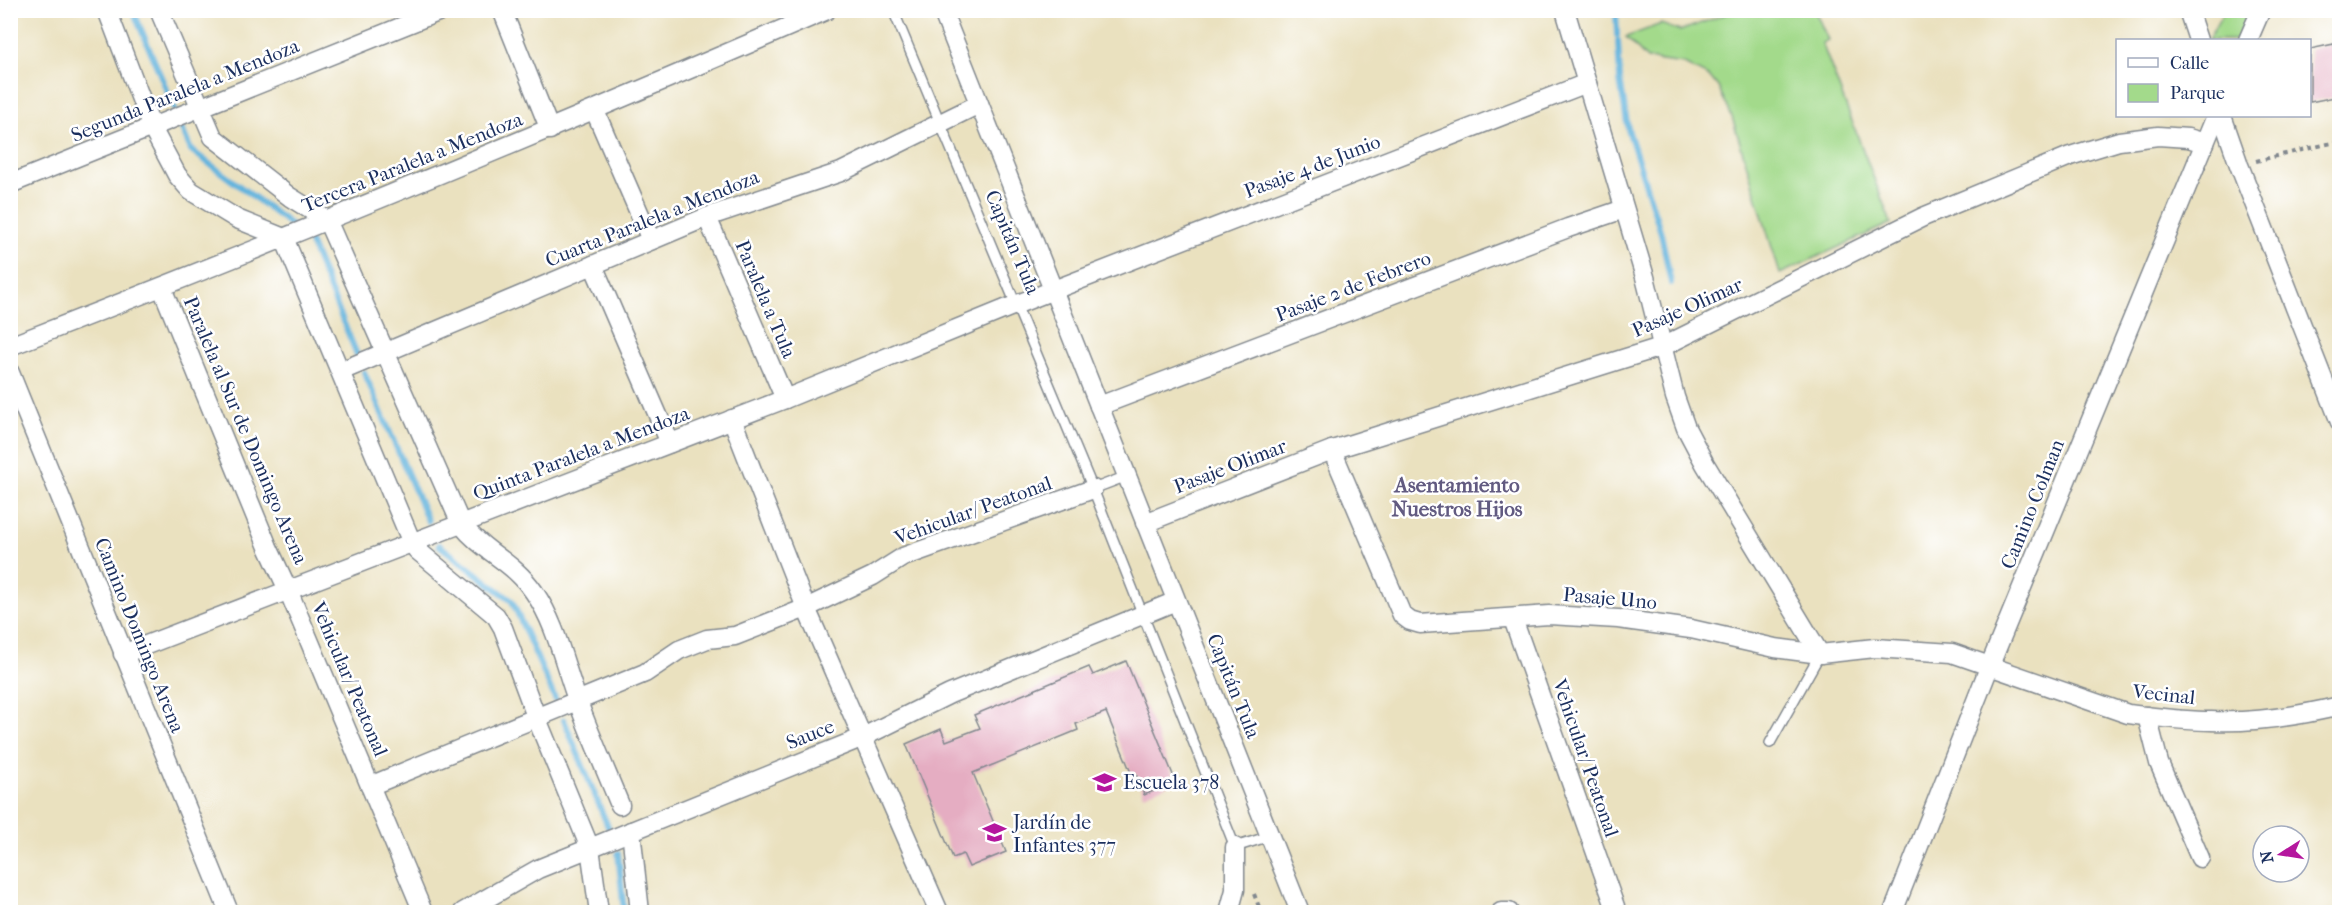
<svg xmlns="http://www.w3.org/2000/svg" width="2350" height="923" font-family="'IM FELL French Canon',serif">
	<style>
		.green { fill: #a3da8b; stroke: #5f8474; stroke-width: 1.5 }
		.lines { fill: none; stroke-linecap: round; stroke-linejoin: round }
		.stream { stroke: #61b2dc; stroke-width: 6 }
		.building { fill: #e5adc2 }
		.service-casing { stroke: #82888e; stroke-width: 12 }
		.minor-casing { stroke: #82888e; stroke-width: 21 }
		.path { stroke: #82888e; stroke-width: 4; stroke-dasharray: 4.5 4.5; stroke-linecap: butt }
		.service { stroke: #fff; stroke-width: 9 }
		.minor { stroke: #fff; stroke-width: 18 }
		.labels { text-anchor: middle; stroke-width: 5; stroke-linejoin: round; paint-order: stroke }
		.street-label { font-size: 20px; fill: #1b2f5e; stroke: #fff }
		.poi-label { font-size: 20px; fill: #1b2f5e; stroke: #fff; text-anchor: start }
		.neighbourhood-label { font-size: 21px; font-weight: bold; fill: #625b81; stroke: #fff }
	</style>
	<rect width="100%" height="100%" fill="#fff"/>
	<filter id="ink" filterUnits="userSpaceOnUse"><feTurbulence type="fractalNoise" baseFrequency=".0167" numOctaves="2"/><feDisplacementMap in="SourceGraphic" scale="12" xChannelSelector="R" yChannelSelector="G"/><feConvolveMatrix kernelMatrix="1 2 1 2 8 2 1 2 1" color-interpolation-filters="sRGB"/></filter>
	<filter id="wash" filterUnits="userSpaceOnUse"><feTurbulence type="fractalNoise" baseFrequency=".008" numOctaves="4" result="noise"/><feDisplacementMap in="SourceGraphic" scale="24" xChannelSelector="R" yChannelSelector="G"/><feGaussianBlur stdDeviation="1.35" result="paint"/><feColorMatrix in="noise" values="0 0 0 0 0 0 0 0 0 0 0 0 0 0 0 0 0 1.4 0 .05"/><feComposite in="paint" operator="in"/></filter>
	<g filter="url(#wash)">
		<rect width="100%" height="100%" fill="#eae1bf"/>
		<g class="green">
			<path d="M1734 11H1815L1828 40 1822 43 1891 223 1780 274 1732 117 1718 87 1710 77 1684 64 1647 59 1626 37 1661 24 1680 31Z"/>
			<path d="M2224 11H2249L2236 40H2208Z"/>
		</g>
		<g class="lines">
			<g class="stream">
				<path d="M133 10 175 110"/>
				<path d="M1616 10 1617 35"/>
				<path d="M1618 41 1620 80 1628 129 1661 233 1671 283"/>
				<path d="M182 129 191 150 294 227"/>
				<path d="M306 237 310 242 358 357"/>
				<path d="M364 372 428 521"/>
				<path d="M439 545 512 601 557 703"/>
				<path d="M564 720 611 834"/>
				<path d="M618 853 624 912"/>
			</g>
		</g>
		<g id="blocks">
			<g class="building">
				<path d="M2334 44 2340 68V96L2310 102V49Z"/>
				<path d="M1126 661 1176 782 1144 795 1136 774 1132 775 1106 712 1076 724 1078 730 973 773 1006 852 969 867 963 854 953 858 906 744 941 729 946 741 980 728 974 715 1089 667 1093 675Z"/>
			</g>
		</g>
	</g>
	<g filter="url(#ink)">
		<use href="#blocks" fill-opacity="0" stroke="#82888e" stroke-width="1.5"/>
		<g class="lines">
			<defs>
				<g id="service">
					<path d="M893 10 1093 489 1127 476"/>
					<path d="M1093 489 1235 847 1270 836"/>
					<path d="M1770 743 1820 654"/>
				</g>
				<g id="minor">
					<path d="M107 10 152 128 177 175 191 191 237 219 284 238 412 543 417 550 496 616 503 628 537 719 590 848 599 912"/>
					<path d="M159 10 213 137 290 197 327 220 461 524C483 552 513 561 534 592 557 625 564 665 578 702 591 737 606 771 620 805"/>
					<path d="M502 10 550 130"/>
					<path d="M942 10 1300 912"/>
					<path d="M1565 10 1645 277 1675 397 1686 428 1705 464 1820 654"/>
					<path d="M2188 10 2198 40"/>
					<path d="M2248 40 2261 10"/>
					<path d="M595 111 651 240"/>
					<path d="M2222 116 2239 165 2340 422"/>
					<path d="M10 184 443 10"/>
					<path d="M707 217 785 399"/>
					<path d="M593 265 670 443"/>
					<path d="M162 288 268 547 288 590 423 912"/>
					<path d="M10 346C285 240 557 127 827 10"/>
					<path d="M341 371 707 217 841 172 979 104"/>
					<path d="M10 373 229 912"/>
					<path d="M1099 406 1568 228 1624 209"/>
					<path d="M732 419 806 608 939 912"/>
					<path d="M1332 450 1402 615 1410 621 1420 624 1549 615 1618 619 1691 629 1775 648 1820 654 1875 648 1952 653 2128 714C2155 717 2183 721 2211 721 2254 723 2298 716 2340 706"/>
					<path d="M1145 523 1332 450 1664 346 1923 217 2070 156 2119 141 2158 136 2188 138 2205 143"/>
					<path d="M1513 619 1617 912"/>
					<path d="M123 654 785 399 1015 305 1587 83"/>
					<path d="M2147 716 2159 763 2200 858"/>
					<path d="M370 786 645 673 679 650 707 639 735 636 806 608 873 576 903 557 1093 489"/>
					<path d="M631 831 640 912"/>
					<path d="M463 912 538 869 861 738 950 694 1176 601"/>
					<path d="M1229 912 1235 890V847"/>
					<path d="M1501 912H1509"/>
					<path d="M1893 912 1990 665 2216 116"/>
				</g>
			</defs>
			<use href="#service" class="service-casing"/>
			<use href="#minor" class="minor-casing"/>
			<g class="path">
				<path d="M2256 161 2340 141"/>
				<path d="M1254 894 1261 912"/>
			</g>
			<use href="#service" class="service"/>
			<use href="#minor" class="minor"/>
		</g>
	</g>
	<defs>
		<symbol id="school-bare" viewBox="-9 -9 18 18"><path d="M0-5L7-2L0 1L-7-2ZM-4 1L0 2.5L4 1V4Q0 6-4 4Z" fill="#b5179e" stroke="#fff" stroke-width="2.5" paint-order="stroke"/></symbol>
	</defs>
	<g fill-rule="evenodd">
		<use href="#school-bare" x="1088" y="766" width="33" height="33"/>
		<use href="#school-bare" x="978" y="816" width="33" height="33"/>
	</g>
	<g class="labels">
		<g class="street-label">
			<text transform="translate(185 90) rotate(-22)" y="7">Segunda Paralela a Mendoza</text>
			<text transform="translate(412 162) rotate(-22)" y="7">Tercera Paralela a Mendoza</text>
			<text transform="translate(1312 166) rotate(-21)" y="7">Pasaje 4 de Junio</text>
			<text transform="translate(652 218) rotate(-22)" y="7">Cuarta Paralela a Mendoza</text>
			<text transform="translate(1013 242) rotate(67)" y="7">Capitán Tula</text>
			<text transform="translate(1353 286) rotate(-21)" y="7">Pasaje 2 de Febrero</text>
			<text transform="translate(766 299) rotate(67)" y="7">Paralela a Tula</text>
			<text transform="translate(1687 307) rotate(-24)" y="7">Pasaje Olimar</text>
			<text transform="translate(246 430) rotate(67)" y="7">Paralela al Sur de Domingo Arena</text>
			<text transform="translate(581 453) rotate(-21)" y="7">Quinta Paralela a Mendoza</text>
			<text transform="translate(1230 466) rotate(-21)" y="7">Pasaje Olimar</text>
			<text transform="translate(2032 504) rotate(-68)" y="7">Camino Colman</text>
			<text transform="translate(973 510) rotate(-20)" y="7">Vehicular/ Peatonal</text>
			<text transform="translate(1610 598) rotate(5)" y="7">Pasaje Uno</text>
			<text transform="translate(140 635) rotate(68)" y="7">Camino Domingo Arena</text>
			<text transform="translate(350 679) rotate(67)" y="7">Vehicular/ Peatonal</text>
			<text transform="translate(1234 686) rotate(68)" y="7">Capitán Tula</text>
			<text transform="translate(2164 694) rotate(6)" y="7">Vecinal</text>
			<text transform="translate(810 734) rotate(-22)" y="7">Sauce</text>
			<text transform="translate(1586 758) rotate(71)" y="7">Vehicular/ Peatonal</text>
		</g>
		<g class="poi-label">
			<text x="1123" y="789">Escuela 378</text>
			<text x="1013" y="829">Jardín de<tspan x="1013" dy="23">Infantes 377</tspan></text>
		</g>
		<g class="neighbourhood-label">
			<text x="1457" y="492">Asentamiento<tspan x="1457" dy="24">Nuestros Hijos</tspan></text>
		</g>
	</g>
	<rect width="2350" height="923" fill="none" stroke="#fff" stroke-width="36"/>
	<rect x="2116" y="39" width="195" height="78" fill="#ffffff" stroke="#a4acbf" stroke-width="1.5"/>
	<rect x="2128" y="58" width="30" height="9" fill="#ffffff" stroke="#a4acbf" stroke-width="1.5"/>
	<text x="2170" y="69" font-size="18" fill="#1b2f5e">Calle</text>
	<rect x="2128" y="84" width="30" height="18" fill="#a3da8b" stroke="#a4acbf" stroke-width="1.5"/>
	<text x="2170" y="99" font-size="18" fill="#1b2f5e">Parque</text>
	<g transform="translate(2281 854) rotate(258)"><circle r="28" fill="#ffffff" stroke="#a4acbf" stroke-width="1.5"/>
	<path d="M0-4.5L10 22L0 15L-10 22Z" fill="#b5179e"/>
	<text y="-9" font-size="16" font-weight="bold" text-anchor="middle" fill="#1b2f5e">N</text>
	</g>
</svg>
